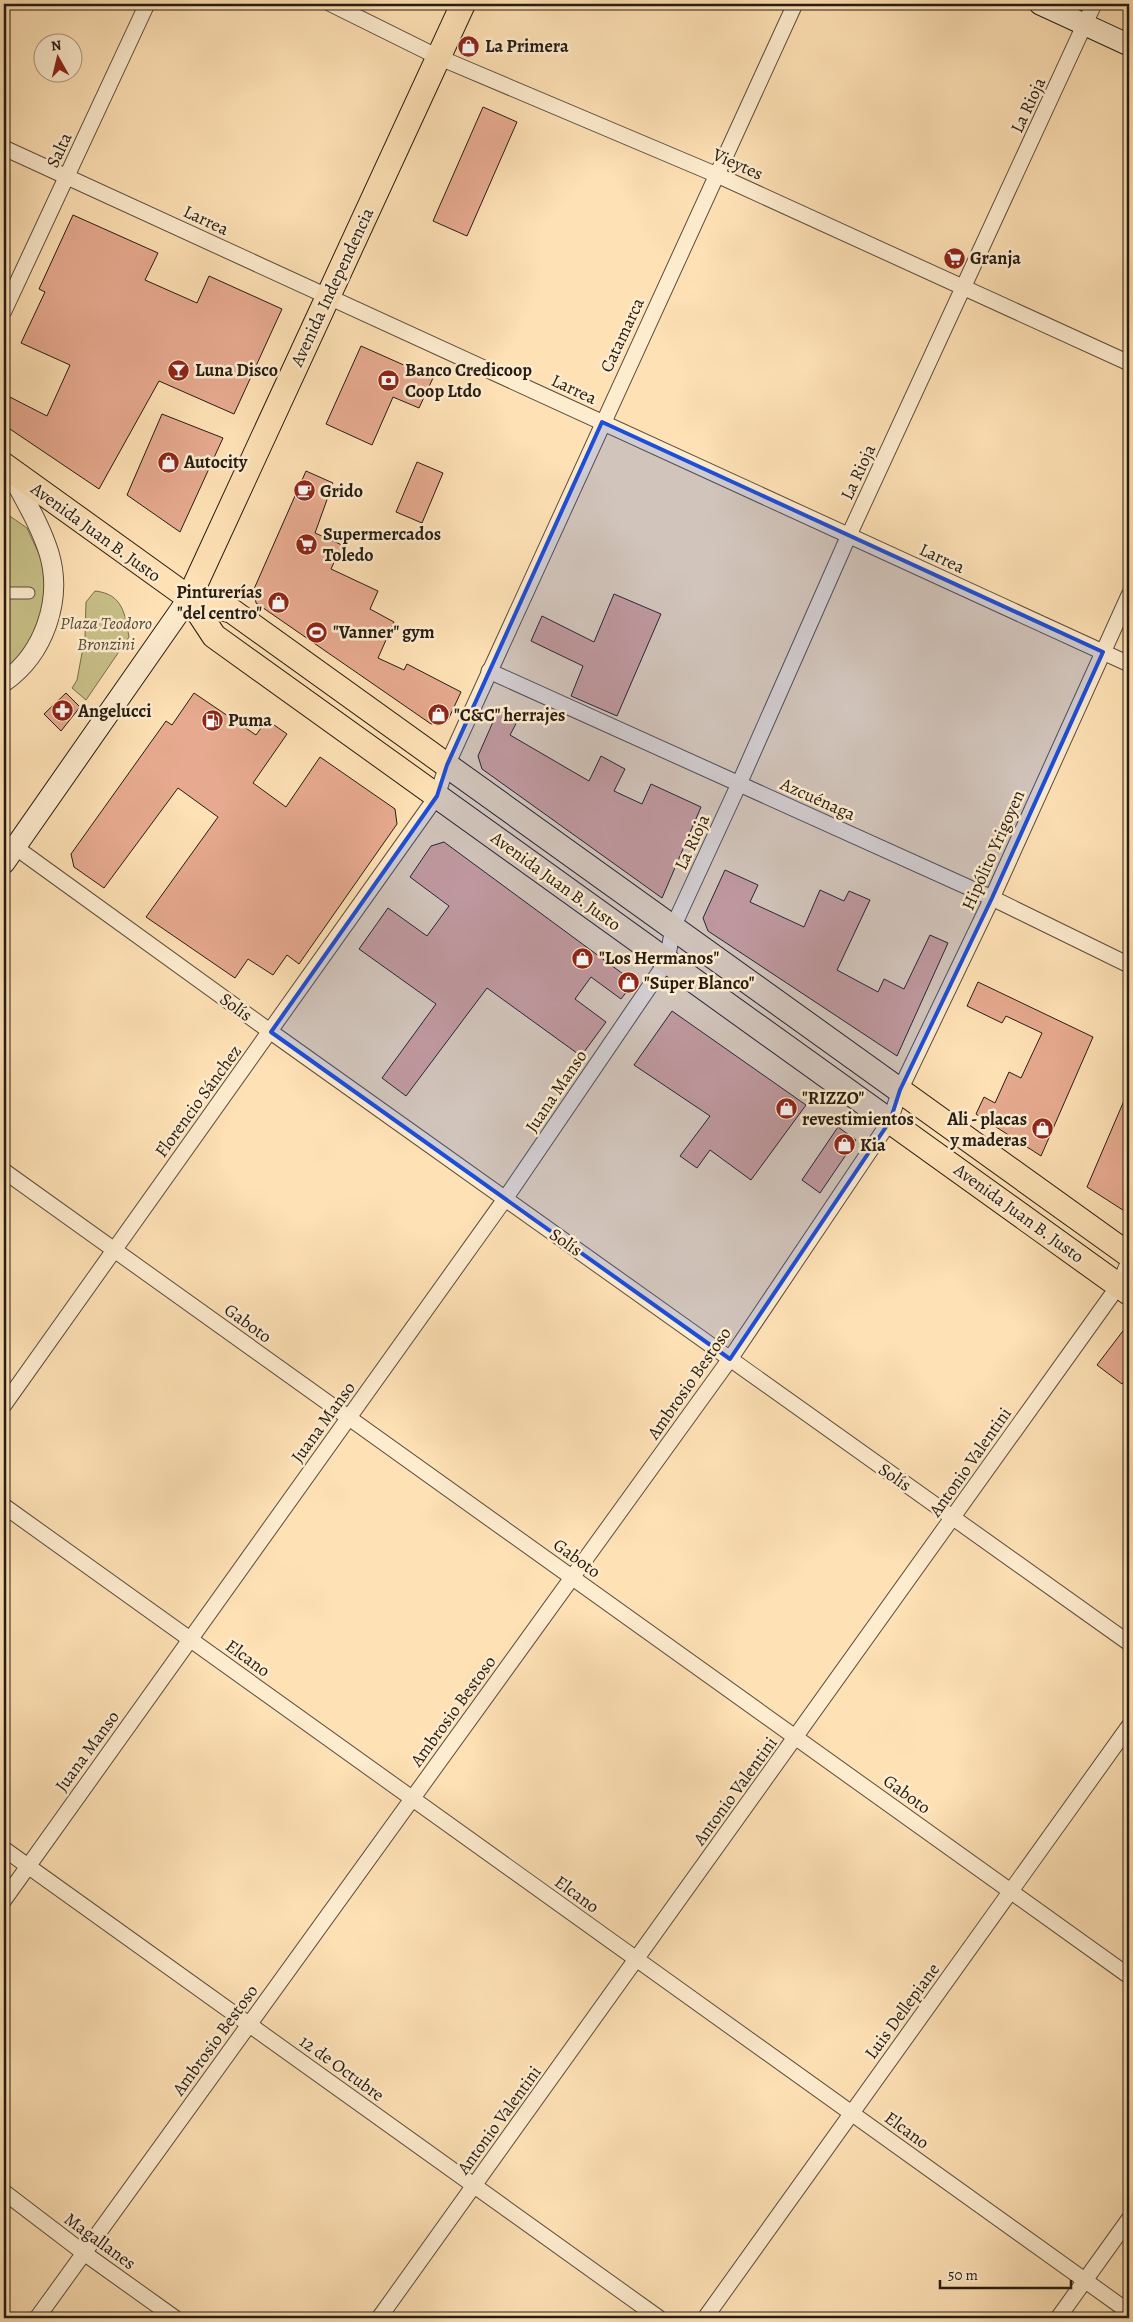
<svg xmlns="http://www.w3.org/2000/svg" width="1133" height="2322" font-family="Alegreya,serif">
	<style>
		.green { fill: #c8c088; stroke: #776e4e }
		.building { fill: #e7aa90; stroke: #261c13 }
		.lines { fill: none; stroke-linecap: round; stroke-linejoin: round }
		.pedestrian-casing { stroke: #5c4d3c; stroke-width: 13 }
		.minor-casing { stroke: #5c4d3c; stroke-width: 17 }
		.tertiary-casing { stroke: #5c4d3c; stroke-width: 21 }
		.secondary-casing { stroke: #261c13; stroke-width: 23 }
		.primary-casing { stroke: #261c13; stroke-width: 26 }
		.pedestrian { stroke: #feeccf; stroke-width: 11 }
		.minor { stroke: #feeccf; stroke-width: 15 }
		.tertiary { stroke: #feeccf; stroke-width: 19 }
		.secondary { stroke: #feeccf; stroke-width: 21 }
		.primary { stroke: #fee1b5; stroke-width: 24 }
		.marked { fill: #1d4ed8; fill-opacity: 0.2; stroke: #1d4ed8; stroke-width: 4; stroke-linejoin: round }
		.labels { text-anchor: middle; stroke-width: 5; stroke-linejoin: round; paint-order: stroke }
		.poi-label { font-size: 18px; font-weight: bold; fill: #261c13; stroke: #feeccf; text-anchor: start }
		.street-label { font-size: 18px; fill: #261c13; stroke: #feeccf }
		.park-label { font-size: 18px; font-style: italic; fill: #574d36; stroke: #feeccf }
	</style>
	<rect width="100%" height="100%" fill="#fee1b5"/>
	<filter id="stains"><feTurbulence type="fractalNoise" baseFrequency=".004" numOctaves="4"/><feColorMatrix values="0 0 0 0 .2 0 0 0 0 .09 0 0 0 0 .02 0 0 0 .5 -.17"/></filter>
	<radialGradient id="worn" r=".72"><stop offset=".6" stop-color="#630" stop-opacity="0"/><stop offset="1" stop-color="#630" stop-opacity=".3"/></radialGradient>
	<g class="green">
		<path d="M4 512 27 528 44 565 48 602 33 641 4 672Z"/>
		<path d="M95 591C123 594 125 614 129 637L86 700 72 688 77 680 85 637 86 602Z"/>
	</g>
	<g class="building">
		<path d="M483 107 517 122 467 236 433 221Z"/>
		<path d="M73 215 158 253 145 280 197 303 209 276 282 309 234 414 159 381 99 489 4 425V394L47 416 70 365 21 343 45 292 39 289Z"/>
		<path d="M361 346 433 378 419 408 393 397 372 445 326 424Z"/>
		<path d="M162 414 223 438 180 532 127 495Z"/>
		<path d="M417 462 443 473 422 523 396 512Z"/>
		<path d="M306 471 333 483 315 533 342 545 331 569 378 591 370 609 394 622 378 658 404 670 407 664 461 692 448 720 431 724 256 603 254 589Z"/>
		<path d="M614 594 661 614 617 716 571 696 583 666 531 641 542 616 594 642Z"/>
		<path d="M66 693 80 707 61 731 44 714Z"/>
		<path d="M194 693 256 735 267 720 287 734 253 783 286 807 320 757 395 809 397 824 299 964 287 955 273 975 248 959 235 978 146 917 218 817 178 788 104 888 74 867 71 854 166 721 172 725Z"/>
		<path d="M508 710 520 716 510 735 589 781 601 756 625 769 614 791 642 804 651 784 701 807 662 898 482 769 478 756 496 715Z"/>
		<path d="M444 842 634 982 621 999 591 977 575 999 606 1022 581 1056 487 988 406 1096 382 1078 436 1004 359 949 388 908 427 936 449 906 410 877 431 846Z"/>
		<path d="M725 870 758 885 750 902 804 927 820 890 844 901 849 891 870 900 837 970 878 992 884 979 904 989 930 935 948 943 897 1056 708 931 703 918Z"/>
		<path d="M978 982 1093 1037 1041 1156 976 1114 984 1097 995 1103 1009 1072 1021 1078 1042 1033 1006 1016 1002 1023 967 1006Z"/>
		<path d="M672 1011 806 1105 751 1180 710 1150 697 1168 680 1156 710 1116 634 1065Z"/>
		<path d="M1129 1089V1214L1087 1187Z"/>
		<path d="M838 1127 856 1140 820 1193 802 1180Z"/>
		<path d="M1129 1323V1374L1122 1384 1097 1365Z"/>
	</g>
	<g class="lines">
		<defs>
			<path id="pedestrian" d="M4 593H29"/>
			<g id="minor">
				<path d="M331 4 438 57 717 175 1129 363"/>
				<path d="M4 148 1129 664"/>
				<path d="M4 311 147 4"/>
				<path d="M489 671 992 898 1129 965"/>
				<path d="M15 847 271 1032 1129 1643"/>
				<path d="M4 1171 1129 1976"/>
				<path d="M4 1405 437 796 447 765 795 4"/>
				<path d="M4 1506 1129 2312"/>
				<path d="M4 1849 659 2318"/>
				<path d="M4 1900 505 1199 667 961 673 927 739 784 849 535 1094 4"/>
				<path d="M4 2192 84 2253 175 2318"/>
				<path d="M37 2318 730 1359 890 1121 900 1090 992 898 1129 595"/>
				<path d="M379 2318 1119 1285 1129 1261"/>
				<path d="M705 2318 1129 1726"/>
				<path d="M1058 2318 1129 2219"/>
			</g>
			<path id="tertiary" d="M4 682C44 654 63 600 49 553 40 524 23 497 9 470"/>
			<g id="secondary">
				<path d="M1040 4 1129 45"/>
				<path d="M4 863 189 598"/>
			</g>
			<g id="primary">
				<path d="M4 465 189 598 232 611 1129 1255"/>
				<path d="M189 598 214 636 1129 1293"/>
				<path d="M189 598 463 4"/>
			</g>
		</defs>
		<use href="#pedestrian" class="pedestrian-casing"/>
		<use href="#minor" class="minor-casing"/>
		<use href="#tertiary" class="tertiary-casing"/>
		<use href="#secondary" class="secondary-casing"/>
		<use href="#primary" class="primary-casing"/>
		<use href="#pedestrian" class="pedestrian"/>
		<use href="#minor" class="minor"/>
		<use href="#tertiary" class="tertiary"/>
		<use href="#secondary" class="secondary"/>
		<use href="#primary" class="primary"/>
	</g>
	<path class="marked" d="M602 422 1103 652 992 898 900 1090 890 1121 730 1359 271 1032 437 796 447 765Z"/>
	<defs>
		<symbol id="shop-disc" viewBox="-11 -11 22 22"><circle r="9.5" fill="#8f2418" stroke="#feeccf"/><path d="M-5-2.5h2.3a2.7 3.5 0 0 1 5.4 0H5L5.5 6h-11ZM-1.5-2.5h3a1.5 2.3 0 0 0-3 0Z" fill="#fff"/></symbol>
		<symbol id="supermarket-disc" viewBox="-11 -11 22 22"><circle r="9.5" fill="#8f2418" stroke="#feeccf"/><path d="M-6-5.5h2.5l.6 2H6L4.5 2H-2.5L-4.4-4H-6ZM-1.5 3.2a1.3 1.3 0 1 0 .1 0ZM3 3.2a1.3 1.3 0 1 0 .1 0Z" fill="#fff"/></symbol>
		<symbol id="bar-disc" viewBox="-11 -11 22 22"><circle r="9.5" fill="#8f2418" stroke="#feeccf"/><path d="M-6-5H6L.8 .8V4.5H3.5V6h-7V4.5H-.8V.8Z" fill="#fff"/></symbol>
		<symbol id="bank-disc" viewBox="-11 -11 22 22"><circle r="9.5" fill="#8f2418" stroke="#feeccf"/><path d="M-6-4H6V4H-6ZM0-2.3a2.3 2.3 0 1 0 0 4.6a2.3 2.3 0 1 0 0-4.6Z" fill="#fff"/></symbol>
		<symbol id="cafe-disc" viewBox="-11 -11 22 22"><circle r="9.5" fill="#8f2418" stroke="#feeccf"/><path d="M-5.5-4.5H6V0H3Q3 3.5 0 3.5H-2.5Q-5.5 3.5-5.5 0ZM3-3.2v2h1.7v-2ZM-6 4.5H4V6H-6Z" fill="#fff"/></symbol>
		<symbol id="stadium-disc" viewBox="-11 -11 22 22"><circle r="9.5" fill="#8f2418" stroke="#feeccf"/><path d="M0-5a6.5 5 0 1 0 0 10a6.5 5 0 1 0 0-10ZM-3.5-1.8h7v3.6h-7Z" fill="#fff"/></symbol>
		<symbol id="pharmacy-disc" viewBox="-11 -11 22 22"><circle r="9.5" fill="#8f2418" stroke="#feeccf"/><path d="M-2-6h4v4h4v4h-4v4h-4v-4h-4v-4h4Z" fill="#fff"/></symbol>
		<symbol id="fuel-disc" viewBox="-11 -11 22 22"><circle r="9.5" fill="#8f2418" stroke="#feeccf"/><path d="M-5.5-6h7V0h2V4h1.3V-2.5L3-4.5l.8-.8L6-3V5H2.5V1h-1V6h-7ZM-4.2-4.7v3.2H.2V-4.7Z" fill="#fff"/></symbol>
	</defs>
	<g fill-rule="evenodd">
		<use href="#shop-disc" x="456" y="34" width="25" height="25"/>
		<use href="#supermarket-disc" x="942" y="246" width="25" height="25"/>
		<use href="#bar-disc" x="166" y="358" width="25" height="25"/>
		<use href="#bank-disc" x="376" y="368" width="25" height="25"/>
		<use href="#shop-disc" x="156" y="450" width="25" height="25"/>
		<use href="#cafe-disc" x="292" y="478" width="25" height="25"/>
		<use href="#supermarket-disc" x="294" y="532" width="25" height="25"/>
		<use href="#shop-disc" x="266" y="590" width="25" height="25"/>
		<use href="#stadium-disc" x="304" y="620" width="25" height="25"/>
		<use href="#pharmacy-disc" x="50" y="698" width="25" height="25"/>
		<use href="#shop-disc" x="426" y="702" width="25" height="25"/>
		<use href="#fuel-disc" x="200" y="708" width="25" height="25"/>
		<use href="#shop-disc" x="570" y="946" width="25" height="25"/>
		<use href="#shop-disc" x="616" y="970" width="25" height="25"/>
		<use href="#shop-disc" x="774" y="1096" width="25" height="25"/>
		<use href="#shop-disc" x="1030" y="1116" width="25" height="25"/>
		<use href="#shop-disc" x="832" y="1132" width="25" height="25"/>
	</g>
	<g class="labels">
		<g class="poi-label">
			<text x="485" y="52">La Primera</text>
			<text x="970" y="264">Granja</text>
			<text x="195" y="376">Luna Disco</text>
			<text x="405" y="376">Banco Credicoop<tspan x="405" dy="21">Coop Ltdo</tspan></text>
			<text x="184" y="468">Autocity</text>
			<text x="320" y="497">Grido</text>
			<text x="323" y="540">Supermercados<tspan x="323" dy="21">Toledo</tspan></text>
			<text x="262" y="598" text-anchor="end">Pinturerías<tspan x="262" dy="21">"del centro"</tspan></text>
			<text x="333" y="638">"Vanner" gym</text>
			<text x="78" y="717">Angelucci</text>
			<text x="454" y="721">"C&amp;C" herrajes</text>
			<text x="228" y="726">Puma</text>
			<text x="599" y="964">"Los Hermanos"</text>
			<text x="644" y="989">"Super Blanco"</text>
			<text x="802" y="1104">"RIZZO"<tspan x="802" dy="21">revestimientos</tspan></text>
			<text x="1027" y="1125" text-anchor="end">Ali - placas<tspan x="1027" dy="21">y maderas</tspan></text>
			<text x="860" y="1151">Kia</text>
		</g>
		<g class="street-label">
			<text transform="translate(1028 105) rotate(-65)" y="6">La Rioja</text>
			<text transform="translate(59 150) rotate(-65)" y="6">Salta</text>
			<text transform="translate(738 164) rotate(24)" y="6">Vieytes</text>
			<text transform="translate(206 220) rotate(25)" y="6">Larrea</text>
			<text transform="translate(332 287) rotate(-65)" y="6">Avenida Independencia</text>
			<text transform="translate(622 335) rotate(-65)" y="6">Catamarca</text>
			<text transform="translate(574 389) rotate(25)" y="6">Larrea</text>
			<text transform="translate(858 472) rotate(-65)" y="6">La Rioja</text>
			<text transform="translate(96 532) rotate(36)" y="6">Avenida Juan B. Justo</text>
			<text transform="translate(942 558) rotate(25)" y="6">Larrea</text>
			<text transform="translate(818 799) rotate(24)" y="6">Azcuénaga</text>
			<text transform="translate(692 842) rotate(-65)" y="6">La Rioja</text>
			<text transform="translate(993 850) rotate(-66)" y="6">Hipólito Yrigoyen</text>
			<text transform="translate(556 881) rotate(36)" y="6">Avenida Juan B. Justo</text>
			<text transform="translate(236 1007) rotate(36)" y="6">Solís</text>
			<text transform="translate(556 1091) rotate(-56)" y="6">Juana Manso</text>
			<text transform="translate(198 1101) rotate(-54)" y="6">Florencio Sánchez</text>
			<text transform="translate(1019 1213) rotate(36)" y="6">Avenida Juan B. Justo</text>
			<text transform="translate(566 1242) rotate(35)" y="6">Solís</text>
			<text transform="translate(248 1323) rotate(36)" y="6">Gaboto</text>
			<text transform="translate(689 1383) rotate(-55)" y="6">Ambrosio Bestoso</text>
			<text transform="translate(323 1422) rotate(-54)" y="6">Juana Manso</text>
			<text transform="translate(970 1462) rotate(-55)" y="6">Antonio Valentini</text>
			<text transform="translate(895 1477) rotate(35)" y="6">Solís</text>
			<text transform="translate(577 1558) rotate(36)" y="6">Gaboto</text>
			<text transform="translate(248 1658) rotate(36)" y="6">Elcano</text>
			<text transform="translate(453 1711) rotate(-54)" y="6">Ambrosio Bestoso</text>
			<text transform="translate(87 1751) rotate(-54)" y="6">Juana Manso</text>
			<text transform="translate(735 1791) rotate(-54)" y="6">Antonio Valentini</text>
			<text transform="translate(907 1794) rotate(36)" y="6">Gaboto</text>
			<text transform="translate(577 1894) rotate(36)" y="6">Elcano</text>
			<text transform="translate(902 2011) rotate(-54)" y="6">Luis Dellepiane</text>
			<text transform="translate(215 2040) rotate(-54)" y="6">Ambrosio Bestoso</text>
			<text transform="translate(342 2068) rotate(36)" y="6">12 de Octubre</text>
			<text transform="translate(499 2120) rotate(-54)" y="6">Antonio Valentini</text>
			<text transform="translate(907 2130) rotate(36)" y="6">Elcano</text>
			<text transform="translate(100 2241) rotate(36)" y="6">Magallanes</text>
		</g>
		<g class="park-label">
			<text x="106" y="629">Plaza Teodoro<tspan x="106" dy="21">Bronzini</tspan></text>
		</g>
	</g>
	<rect width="1133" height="2322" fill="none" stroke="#fee1b5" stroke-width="20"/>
	<rect x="5" y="5" width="1123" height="2312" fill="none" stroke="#261c13" stroke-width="2.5"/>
	<rect x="10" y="10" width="1113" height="2302" fill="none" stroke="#261c13"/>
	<g transform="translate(58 58) rotate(352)"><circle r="24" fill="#feeccf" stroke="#a89984"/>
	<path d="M0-4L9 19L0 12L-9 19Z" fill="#8f2418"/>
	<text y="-8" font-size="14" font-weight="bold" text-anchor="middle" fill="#261c13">N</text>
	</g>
	<path d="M940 2280v8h131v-8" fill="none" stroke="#261c13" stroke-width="2.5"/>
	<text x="948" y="2280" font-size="15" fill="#261c13" stroke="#feeccf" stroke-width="4" paint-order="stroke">50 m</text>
	<rect width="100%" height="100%" filter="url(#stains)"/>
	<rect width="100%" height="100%" fill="url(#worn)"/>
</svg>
